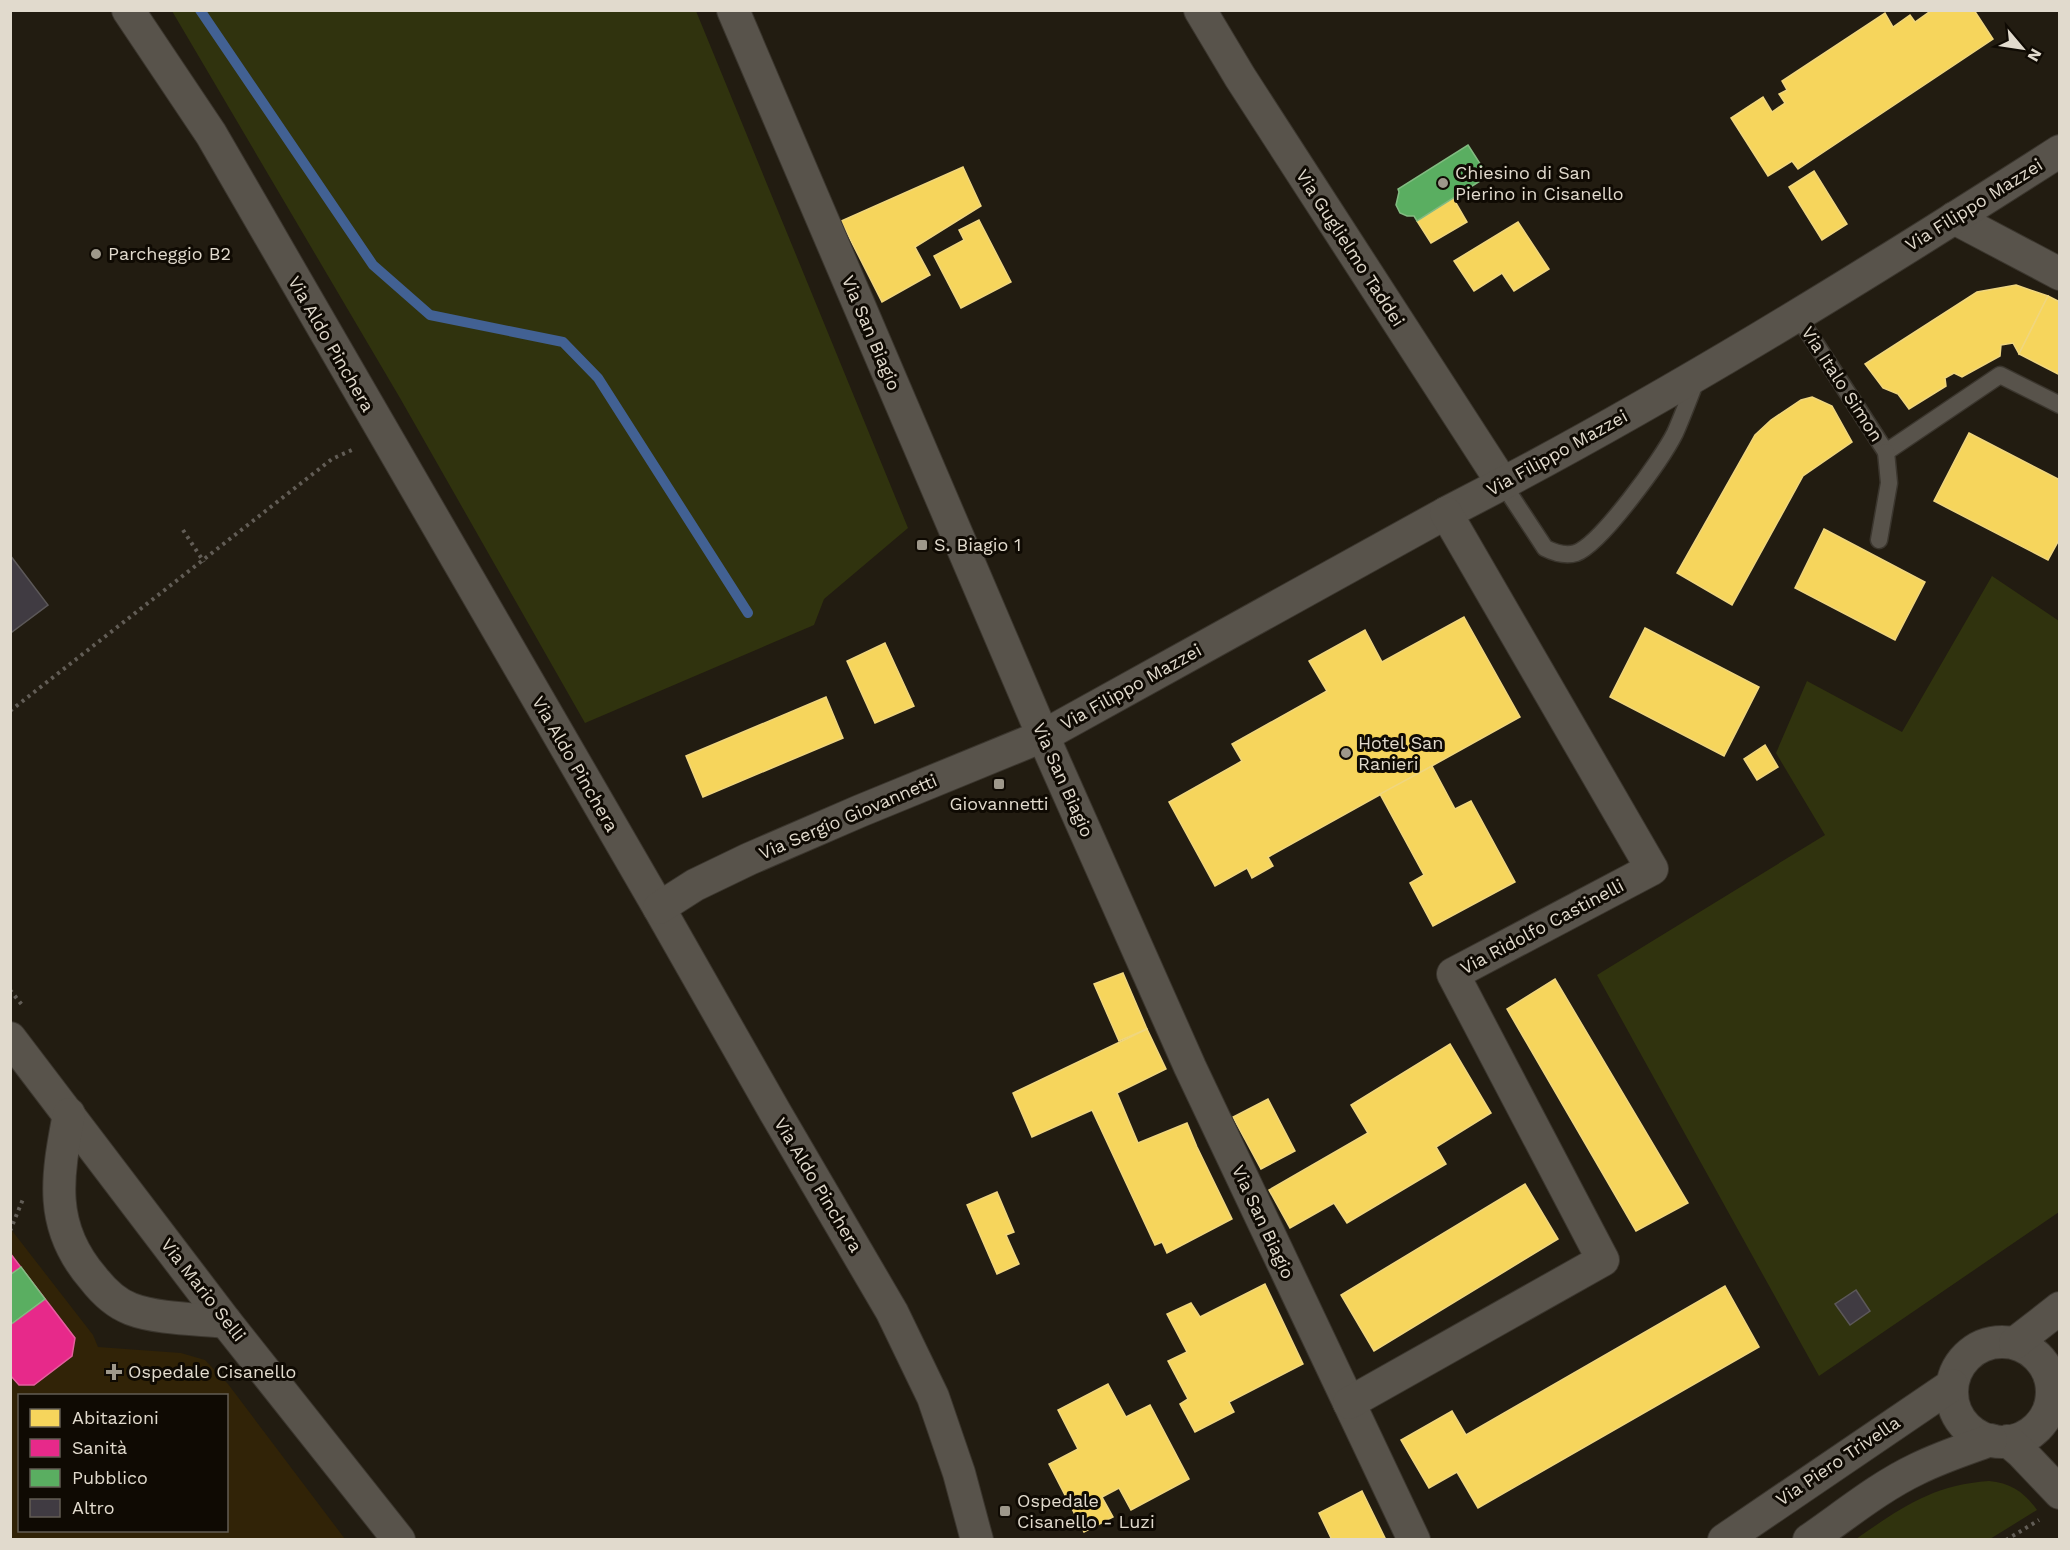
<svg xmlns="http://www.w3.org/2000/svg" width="2070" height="1550" font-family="'Work Sans',sans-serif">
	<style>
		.built { fill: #312307; fill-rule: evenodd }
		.green { fill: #30330e }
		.homes { fill: #f6d55c; stroke: #f0d67e; stroke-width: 1.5 }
		.health { fill: #e7298a; stroke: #e55e9e; stroke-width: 1.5 }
		.public { fill: #5aae61; stroke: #82bb81; stroke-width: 1.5 }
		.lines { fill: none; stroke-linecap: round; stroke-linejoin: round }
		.stream { stroke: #426193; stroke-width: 10 }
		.building { fill: #403b42; stroke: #5c5859; stroke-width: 1.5 }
		.lane-casing { stroke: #3b362e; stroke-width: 19 }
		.street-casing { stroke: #3b362e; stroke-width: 34 }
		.path { stroke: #625d56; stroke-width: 4; stroke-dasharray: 3 4.5; stroke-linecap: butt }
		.lane { stroke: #58534b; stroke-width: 16 }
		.street { stroke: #58534b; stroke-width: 32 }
		.poi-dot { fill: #9e988b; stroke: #0f0a03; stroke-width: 2 }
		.labels { text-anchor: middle; stroke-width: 6; stroke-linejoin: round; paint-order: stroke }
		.poi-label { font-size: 18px; fill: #e1dacd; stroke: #0f0a03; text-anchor: start }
		.street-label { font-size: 18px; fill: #e1dacd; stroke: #0f0a03 }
	</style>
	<rect width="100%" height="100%" fill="#221c11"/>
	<path class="built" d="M10 1228 93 1335 98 1347 181 1353 205 1360 228 1384 345 1539H11ZM20 1396H226V1530H20Z"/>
	<g class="green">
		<path d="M172 11H696L908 528 824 599 814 625 585 723 400 398Z"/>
		<path d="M1992 576 2059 621V1212L1819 1376 1597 975 1825 835 1776 753 1807 681 1902 732Z"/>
		<path d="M1989 1481C2011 1483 2024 1492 2037 1510L1990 1539H1856C1901 1508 1932 1485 1989 1481Z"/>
	</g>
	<g class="homes">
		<path d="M1932 10H1974L1993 39 1798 169 1792 161 1768 176 1731 118 1763 97 1772 112 1785 103 1779 94 1787 90 1782 81 1885 13 1893 27 1910 15 1915 22Z"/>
		<path d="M963 167 981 206 915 247 930 275 882 302 841 221Z"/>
		<path d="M1814 171 1847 224 1822 240 1789 187Z"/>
		<path d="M1453 198 1467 222 1431 243 1417 221Z"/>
		<path d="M979 220 1011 282 961 308 934 256 964 240 959 230Z"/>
		<path d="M1518 222 1549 269 1514 291 1502 273 1474 291 1454 261Z"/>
		<path d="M2016 285 2048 296 2019 354 2013 343 2001 345 2000 356 1962 377 1954 373 1945 378 1946 386 1909 409 1898 394 1883 388 1865 364 1977 292Z"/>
		<path d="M2048 296 2060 302V375L2019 354Z"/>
		<path d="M1812 397 1832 406 1852 442 1803 476 1732 605 1677 573 1755 435 1771 420 1801 400Z"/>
		<path d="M1969 433 2060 480V538L2048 560 1934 501Z"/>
		<path d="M1824 529 1925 582 1895 640 1795 588Z"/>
		<path d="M1464 617 1520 717 1268 857 1273 866 1252 878 1247 868 1215 886 1169 802 1242 761 1232 744 1327 691 1309 661 1365 630 1382 662Z"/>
		<path d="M1645 628 1759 687 1724 756 1610 697Z"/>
		<path d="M885 643 914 706 875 723 847 661Z"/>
		<path d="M826 697 843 738 703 797 686 756Z"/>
		<path d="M1765 745 1778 767 1757 780 1744 759Z"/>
		<path d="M1432 766 1455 809 1471 801 1515 882 1433 926 1410 883 1424 875 1380 794Z"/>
		<path d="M1123 973 1147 1029 1119 1041 1094 984Z"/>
		<path d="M1555 979 1688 1203 1636 1231 1507 1009Z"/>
		<path d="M1147 1029 1166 1069 1117 1093 1138 1143 1187 1123 1197 1147 1232 1219 1167 1253 1162 1242 1155 1245 1092 1110 1032 1137 1013 1093Z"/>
		<path d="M1450 1044 1491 1113 1436 1147 1446 1164 1347 1223 1334 1203 1290 1228 1269 1190 1368 1133 1351 1105Z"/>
		<path d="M1268 1099 1295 1151 1261 1169 1233 1117Z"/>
		<path d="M1525 1184 1558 1239 1374 1351 1341 1295Z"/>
		<path d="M997 1192 1014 1232 1006 1235 1019 1264 997 1274 967 1205Z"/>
		<path d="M1265 1284 1303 1364 1229 1402 1234 1412 1195 1432 1180 1404 1188 1399 1168 1361 1187 1352 1167 1314 1191 1303 1200 1317Z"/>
		<path d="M1725 1286 1759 1347 1478 1508 1457 1472 1429 1488 1401 1440 1452 1411 1466 1435Z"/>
		<path d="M1108 1384 1126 1417 1150 1405 1189 1479 1131 1510 1119 1488 1102 1497 1113 1517 1084 1532 1049 1464 1078 1449 1058 1410Z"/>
		<path d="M1362 1491 1386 1540H1332L1319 1513Z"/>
	</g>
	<path class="health" d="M10 1253 75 1338 72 1356 34 1385H19L10 1375Z"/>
	<g class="public">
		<path d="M1468 145 1488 176 1417 221 1414 216H1407L1400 213 1396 205 1399 192 1398 189Z"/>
		<path d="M21 1267 45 1299 10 1325V1275Z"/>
	</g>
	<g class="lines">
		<path class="stream" d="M200 10 373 265 430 315 563 342 598 378 748 613"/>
	</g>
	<g class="building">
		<path d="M10 555 48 605 12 632 10 630Z"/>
		<path d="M1856 1290 1870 1311 1850 1325 1835 1304Z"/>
	</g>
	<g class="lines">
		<defs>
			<g id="lane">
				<path d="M1797 315 1886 452 2000 375 2060 405"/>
				<path d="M1503 484 1545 548C1555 553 1566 556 1576 553 1601 544 1662 459 1675 433 1683 415 1690 396 1697 378"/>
				<path d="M1879 540 1889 483 1886 452"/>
			</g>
			<g id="street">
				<path d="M128 10 211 134 659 908 775 1112 892 1312 933 1397 959 1473 977 1540"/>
				<path d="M733 10 1043 736 1190 1067 1414 1540"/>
				<path d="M1200 10 1240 77 1503 484"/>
				<path d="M1954 218 2060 274"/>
				<path d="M659 908 695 885 749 859 860 811 1043 736 1446 513C1657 405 1860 279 2060 151"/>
				<path d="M10 1038 226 1322 399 1540"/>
				<path d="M69 1114C57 1177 48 1226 93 1278 103 1291 115 1303 131 1309 157 1319 198 1319 226 1322"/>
				<circle cx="2002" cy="1392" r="50"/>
				<path d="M2015 1343 2060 1308"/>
				<path d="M1349 1403 1603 1260 1453 974 1652 869 1446 513"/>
				<path d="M2008 1441 2021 1452 2060 1493"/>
				<path d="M1724 1540 1952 1385"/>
				<path d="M1809 1540C1844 1516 1879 1487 1917 1469 1941 1457 1966 1449 1991 1440"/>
			</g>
		</defs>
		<use href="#lane" class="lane-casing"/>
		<use href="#street" class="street-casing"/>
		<g class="path">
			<path d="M183 530 204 562"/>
			<path d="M10 711 332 459 354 449"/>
			<path d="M10 990 23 1006"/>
			<path d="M10 1231 23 1199"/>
			<path d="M2006 1540 2039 1520"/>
		</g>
		<use href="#lane" class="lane"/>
		<use href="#street" class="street"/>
	</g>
	<g class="poi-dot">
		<circle cx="1443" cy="183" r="6"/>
		<circle cx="96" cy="254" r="6"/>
		<rect x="916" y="539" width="12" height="12" rx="3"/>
		<circle cx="1346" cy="753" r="6"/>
		<rect x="993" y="778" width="12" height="12" rx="3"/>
		<path d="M111 1363h6v6h6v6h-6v6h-6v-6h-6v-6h6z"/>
		<rect x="999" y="1505" width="12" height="12" rx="3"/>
	</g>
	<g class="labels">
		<g class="poi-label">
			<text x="1455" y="179">Chiesino di San<tspan x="1455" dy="21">Pierino in Cisanello</tspan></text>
			<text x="108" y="260">Parcheggio B2</text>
			<text x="934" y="551">S. Biagio 1</text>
			<text x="1358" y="749">Hotel San<tspan x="1358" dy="21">Ranieri</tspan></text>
			<text x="999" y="810" text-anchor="middle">Giovannetti</text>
			<text x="128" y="1378">Ospedale Cisanello</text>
			<text x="1017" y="1507">Ospedale<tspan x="1017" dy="21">Cisanello - Luzi</tspan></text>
		</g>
		<g class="street-label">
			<text transform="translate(1974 205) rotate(-32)" y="6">Via Filippo Mazzei</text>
			<text transform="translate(1350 248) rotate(57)" y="6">Via Guglielmo Taddei</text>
			<text transform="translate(871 333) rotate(67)" y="6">Via San Biagio</text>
			<text transform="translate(331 344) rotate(60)" y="6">Via Aldo Pinchera</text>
			<text transform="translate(1842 384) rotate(57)" y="6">Via Italo Simon</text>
			<text transform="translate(1557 453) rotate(-29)" y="6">Via Filippo Mazzei</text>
			<text transform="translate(1131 687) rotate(-29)" y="6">Via Filippo Mazzei</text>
			<text transform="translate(575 764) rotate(60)" y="6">Via Aldo Pinchera</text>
			<text transform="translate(1063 780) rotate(66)" y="6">Via San Biagio</text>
			<text transform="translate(848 817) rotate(-23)" y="6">Via Sergio Giovannetti</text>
			<text transform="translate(1542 927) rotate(-28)" y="6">Via Ridolfo Castinelli</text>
			<text transform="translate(818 1185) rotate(59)" y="6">Via Aldo Pinchera</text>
			<text transform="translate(1263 1222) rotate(65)" y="6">Via San Biagio</text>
			<text transform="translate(203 1290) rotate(52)" y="6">Via Mario Selli</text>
			<text transform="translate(1838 1461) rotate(-34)" y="6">Via Piero Trivella</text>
		</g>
	</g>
	<rect width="2070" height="1550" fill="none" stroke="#e1dacd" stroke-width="24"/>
	<rect x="18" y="1394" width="210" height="138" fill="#0f0a03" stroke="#635d54" stroke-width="1.5"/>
	<rect x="30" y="1409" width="30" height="18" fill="#f6d55c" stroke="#635d54" stroke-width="1.5"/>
	<text x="72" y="1424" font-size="18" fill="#e1dacd">Abitazioni</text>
	<rect x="30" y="1439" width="30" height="18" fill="#e7298a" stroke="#635d54" stroke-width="1.5"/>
	<text x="72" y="1454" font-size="18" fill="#e1dacd">Sanità</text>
	<rect x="30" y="1469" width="30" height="18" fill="#5aae61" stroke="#635d54" stroke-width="1.5"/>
	<text x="72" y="1484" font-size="18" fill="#e1dacd">Pubblico</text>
	<rect x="30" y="1499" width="30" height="18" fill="#403b42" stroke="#635d54" stroke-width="1.5"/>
	<text x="72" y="1514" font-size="18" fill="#e1dacd">Altro</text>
	<g transform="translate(2022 48) rotate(119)" stroke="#0f0a03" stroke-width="4.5" paint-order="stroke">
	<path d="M0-4.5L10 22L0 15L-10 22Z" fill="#e1dacd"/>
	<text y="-9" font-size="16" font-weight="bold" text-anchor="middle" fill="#e1dacd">N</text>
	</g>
</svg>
